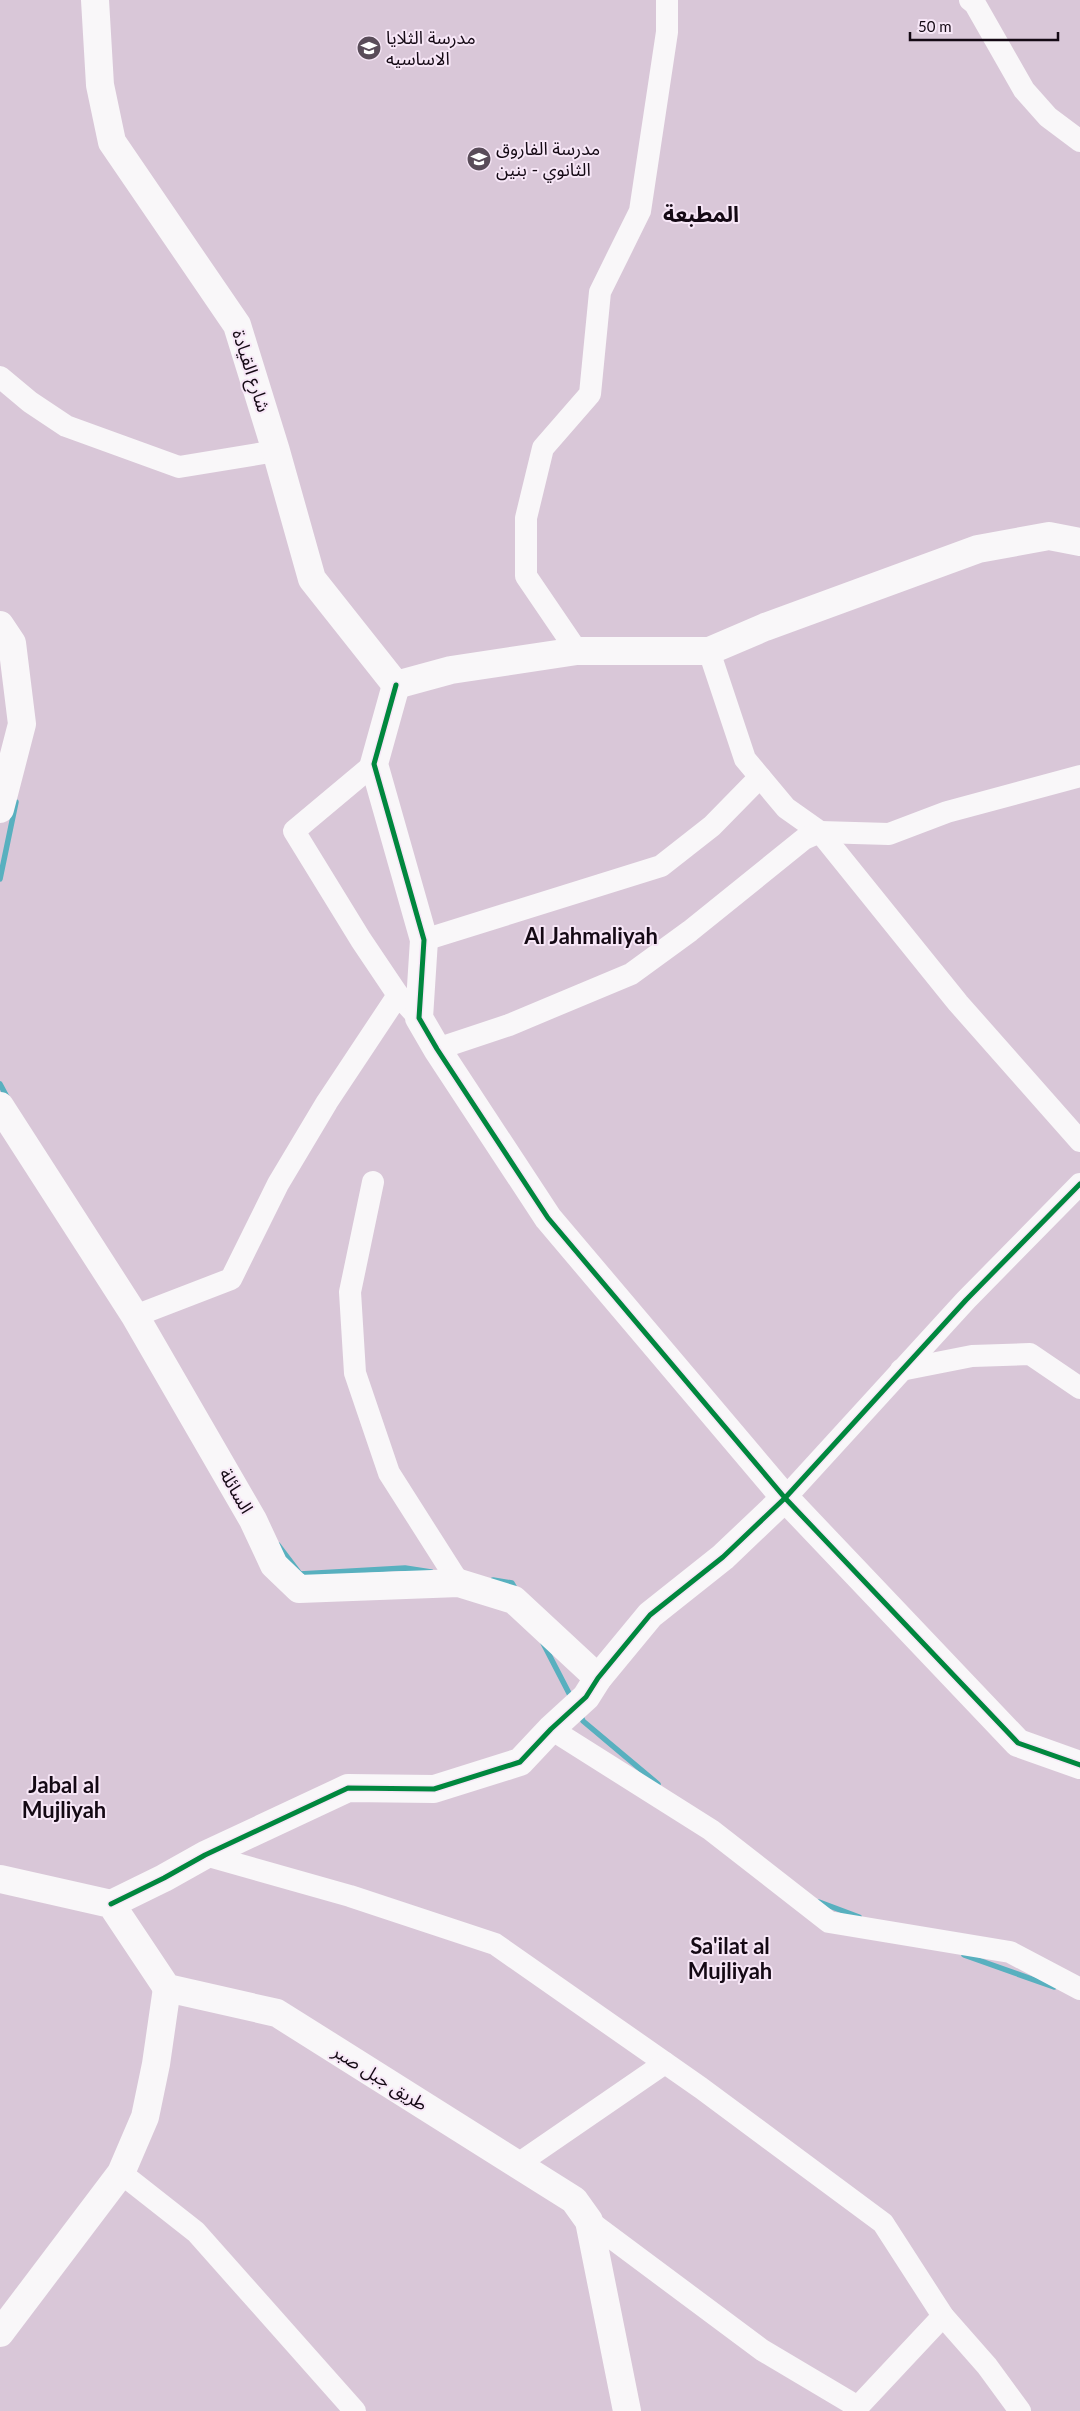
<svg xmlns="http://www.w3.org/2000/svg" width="1080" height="2411" font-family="Lato,'Noto Sans Arabic',sans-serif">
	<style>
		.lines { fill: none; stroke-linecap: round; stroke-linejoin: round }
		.stream { stroke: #58b0bf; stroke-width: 5.5 }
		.street { stroke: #f9f7f9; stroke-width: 22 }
		.secondary { stroke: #f9f7f9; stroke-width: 28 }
		.cycleway-casing { stroke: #f7e7f7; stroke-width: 8 }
		.cycleway { stroke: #00873e; stroke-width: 5 }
		.labels { text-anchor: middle; stroke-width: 4; stroke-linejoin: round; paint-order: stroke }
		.poi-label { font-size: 18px; fill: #140914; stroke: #f7e7f7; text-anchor: start }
		.street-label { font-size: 18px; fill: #140914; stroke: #f7e7f7 }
		.district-label { font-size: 22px; font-weight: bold; fill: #140914; stroke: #f7e7f7 }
	</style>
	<rect width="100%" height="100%" fill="#d9c7d8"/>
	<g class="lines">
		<g class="stream">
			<path d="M0 879 16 802"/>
			<path d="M0 1084 8 1099"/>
			<path d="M278 1545 300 1574 405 1568 431 1572"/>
			<path d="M493 1580 512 1583 516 1590"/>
			<path d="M543 1643 572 1699"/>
			<path d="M580 1714 583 1721 658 1784"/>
			<path d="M819 1902 859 1917"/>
			<path d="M964 1955 1054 1987"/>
		</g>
		<g class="street">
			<path d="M970 0 975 4 1024 90 1048 117 1080 141"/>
			<path d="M0 377 30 402 66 426 179 467 276 451"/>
			<path d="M577 651 526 576V518L543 448 590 394 600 292 640 211 667 32V0"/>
			<path d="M709 651 745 759 786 808 820 832 958 1003 1080 1141"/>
			<path d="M374 764 294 831 361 940 398 995"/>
			<path d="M424 940 661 866 712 826 760 777"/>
			<path d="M437 1049 509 1025 631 974 690 931 804 839 820 832 889 834 947 812 1080 776"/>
			<path d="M373 1182 350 1292 355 1373 389 1473 459 1583"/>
			<path d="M135 1316 231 1279 278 1184 327 1102 398 995 419 1018"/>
			<path d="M901 1370 972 1356 1030 1354 1080 1388"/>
			<path d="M785 1498 966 1300 1080 1184"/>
			<path d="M551 1729 711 1830 829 1922 1010 1952 1080 1989"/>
			<path d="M205 1855 350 1896 495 1944 701 2088 883 2223 943 2316 987 2366 1020 2411"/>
			<path d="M518 2164 665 2063"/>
			<path d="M121 2173 196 2232 355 2411"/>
			<path d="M589 2221 762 2350 858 2407"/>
			<path d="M854 2411 943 2316"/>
		</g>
		<g class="secondary">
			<path d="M95 0 100 85 112 142 237 325 276 451 312 579 396 685"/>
			<path d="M0 625 12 643 22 724 0 809"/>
			<path d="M396 685 374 764 424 940 419 1018 437 1049 548 1218 785 1498 1018 1743 1080 1765"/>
			<path d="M396 685 451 670 577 651H709L765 627 978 549 1049 536 1080 542"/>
			<path d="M0 1106 135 1316 253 1520 274 1565 299 1589 459 1583 514 1600 598 1678"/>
			<path d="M0 1879 111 1904 167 1988 277 2013 574 2200 589 2221 627 2411"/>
			<path d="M111 1904 164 1878 205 1855 348 1788 434 1789 520 1762 551 1729 586 1697 598 1678 650 1615 723 1557 785 1498"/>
			<path d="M0 2333 121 2173 145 2117 156 2064 167 1988"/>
		</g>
		<defs>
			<g id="cycleway">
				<path d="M396 685 374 764 424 940 419 1018 437 1049 548 1218 785 1498 1018 1743 1080 1765"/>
				<path d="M111 1904 164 1878 205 1855 348 1788 434 1789 520 1762 551 1729 586 1697 598 1678 650 1615 723 1557 785 1498 966 1300 1080 1184"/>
			</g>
		</defs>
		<use href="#cycleway" class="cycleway-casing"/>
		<use href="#cycleway" class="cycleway"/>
	</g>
	<defs>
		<symbol id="school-disc" viewBox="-11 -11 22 22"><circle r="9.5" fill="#594c59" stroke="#f7e7f7"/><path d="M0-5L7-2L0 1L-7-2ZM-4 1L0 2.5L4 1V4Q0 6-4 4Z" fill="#fff"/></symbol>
	</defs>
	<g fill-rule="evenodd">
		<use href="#school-disc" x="355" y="34" width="28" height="28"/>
		<use href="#school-disc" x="465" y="145" width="28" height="28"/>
	</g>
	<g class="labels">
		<g class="poi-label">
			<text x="386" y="44">مدرسة الثلايا<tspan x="386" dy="21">الاساسيه</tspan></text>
			<text x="496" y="155">مدرسة الفاروق<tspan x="496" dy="21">الثانوي - بنين</tspan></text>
		</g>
		<g class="street-label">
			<text transform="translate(251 371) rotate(72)" y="6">شارع القيادة</text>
			<text transform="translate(236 1491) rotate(60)" y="6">السائلة</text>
			<text transform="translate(380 2078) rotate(32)" y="6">طريق جبل صبر</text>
		</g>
		<g class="district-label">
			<text x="701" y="222">المطبعة</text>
			<text x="591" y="944">Al Jahmaliyah</text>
			<text x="64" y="1793">Jabal al<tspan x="64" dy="25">Mujliyah</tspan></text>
			<text x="730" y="1954">Sa'ilat al<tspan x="730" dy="25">Mujliyah</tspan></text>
		</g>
	</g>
	<path d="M910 32v8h148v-8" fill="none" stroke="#140914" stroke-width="2.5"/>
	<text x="918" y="32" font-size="15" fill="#140914" stroke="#f7e7f7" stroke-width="4" paint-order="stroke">50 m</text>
</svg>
